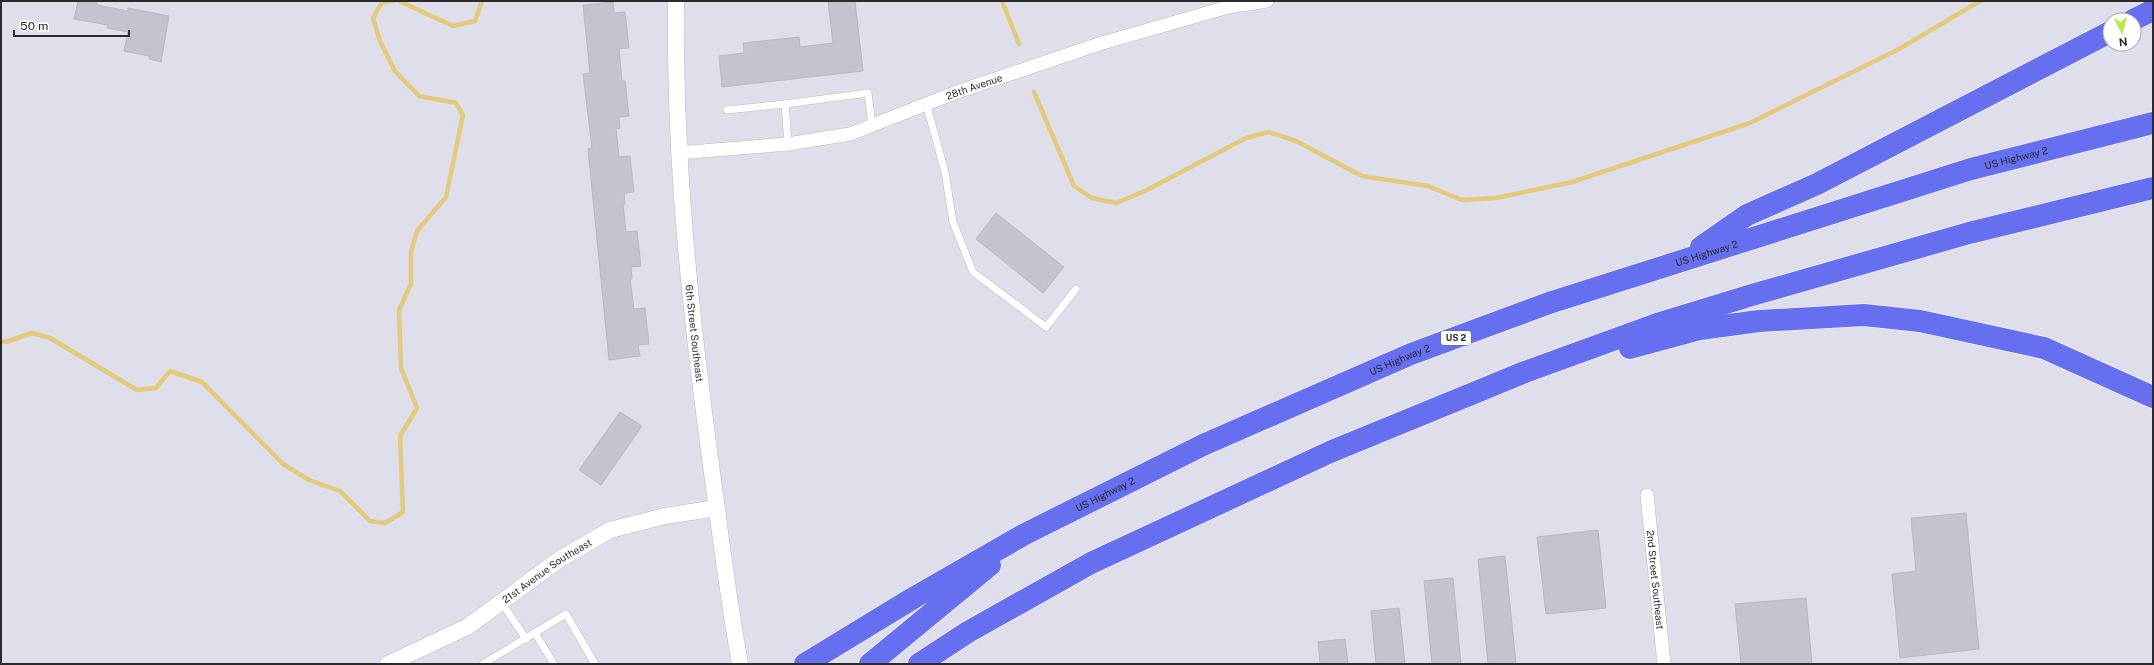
<svg xmlns="http://www.w3.org/2000/svg" width="2154" height="665" font-family="'Public Sans',sans-serif">
	<style>
		.lines { fill: none; stroke-linecap: round; stroke-linejoin: round }
		.stream { stroke: #e3cb7c; stroke-width: 4.5 }
		.building { fill: #c4c3ce; stroke: #bab8c7 }
		.service-casing { stroke: #b9bdb2; stroke-width: 8 }
		.minor-casing { stroke: #b9bdb2; stroke-width: 14 }
		.tertiary-casing { stroke: #b9bdb2; stroke-width: 17 }
		.motorway-casing { stroke: #fff; stroke-width: 23 }
		.service { stroke: #fff; stroke-width: 7 }
		.minor { stroke: #fff; stroke-width: 13 }
		.tertiary { stroke: #fff; stroke-width: 16 }
		.motorway { stroke: #666fef; stroke-width: 22 }
		.labels { text-anchor: middle; stroke-width: 3.5; stroke-linejoin: round; paint-order: stroke }
		.shield { fill: #fff; stroke: #6b6b6b; stroke-width: 1 }
		.shield-label { font-size: 9px; font-weight: bold; fill: #2b2b2b }
		.street-label { font-size: 10px; fill: #2b2b2b; stroke: #fff }
	</style>
	<rect width="100%" height="100%" fill="#dfdeeb"/>
	<g class="lines">
		<g class="stream">
			<path d="M399 1 453 26 475 21 482 1"/>
			<path d="M1002 1 1019 44"/>
			<path d="M1034 92 1074 186 1092 198 1116 203 1145 191 1246 138 1269 132 1296 141 1362 176 1428 186 1462 200 1496 198 1572 182 1750 123 1899 49 1980 1"/>
			<path d="M1 341 6 342 32 333 50 338 137 390 156 388 170 371 202 382 283 464 309 480 340 491 370 521 385 523 403 512 400 436 417 408 401 368 399 310 411 284V252L417 231 446 197 463 115 456 103 419 96 395 71 380 41 373 18 382 2 394 1"/>
		</g>
	</g>
	<g class="building">
		<path d="M78 1H97V5L128 11V8L169 16 161 62 149 59V56L124 51 128 32 107 28 108 25 74 19Z"/>
		<path d="M828 1H855L863 71 722 87 719 56 744 53 743 43 799 37 800 47 833 43Z"/>
		<path d="M613 2 614 13 625 12 629 48 619 49 622 81H625L629 116 619 117 620 128 616 129 619 157 630 156 634 192 624 193 625 204H623L626 232 637 231 641 266 631 267 632 279H630L634 309 645 308 649 344 638 345 640 356 609 360 588 149 592 148 583 74 590 73 583 5Z"/>
		<path d="M996 213 1064 267 1043 293 976 239Z"/>
		<path d="M620 412 642 426 601 485 579 470Z"/>
		<path d="M1966 513 1979 649 1900 658 1892 574 1916 571 1911 518Z"/>
		<path d="M1598 530 1606 608 1546 614 1537 537Z"/>
		<path d="M1505 556 1516 664H1488L1478 559Z"/>
		<path d="M1453 578 1461 664H1432L1424 581Z"/>
		<path d="M1806 598 1812 664H1741L1735 604Z"/>
		<path d="M1399 608 1405 664H1376L1371 611Z"/>
		<path d="M1345 639 1348 664H1320L1318 642Z"/>
	</g>
	<g class="lines">
		<defs>
			<g id="service">
				<path d="M926 103 945 172 953 222 973 272 1046 327 1076 289"/>
				<path d="M785 104 868 93 872 125"/>
				<path d="M727 110 785 104 788 144"/>
				<path d="M501 602 526 639"/>
				<path d="M535 633 554 664"/>
				<path d="M483 664 566 614 595 664"/>
			</g>
			<g id="minor">
				<path id="s1" d="M678 153 788 144 850 134 957 92 1099 44 1228 7 1267 1"/>
				<path id="s2" d="M1647 495 1664 664"/>
			</g>
			<g id="tertiary">
				<path id="s3" d="M676 1C674 157 690 311 711 465 720 532 728 598 740 664"/>
				<path id="s4" d="M388 664 467 627 560 559 610 530 665 516 717 508"/>
			</g>
			<g id="motorway">
				<path d="M2133 20 2153 10"/>
				<path d="M1701 247 1747 215 1817 184 2110 32"/>
				<path d="M1630 348 1700 329 1759 321 1864 315 1920 321 2044 348 2153 397"/>
				<path id="s5" d="M805 664 915 597 1025 534 1203 445 1411 354 1549 303 1971 169 2153 123"/>
				<path d="M870 664 990 565"/>
				<path d="M919 664 968 632 1091 563 1330 452 1525 372 1657 324 1752 295 1969 233 2153 188"/>
			</g>
		</defs>
		<use href="#service" class="service-casing"/>
		<use href="#minor" class="minor-casing"/>
		<use href="#tertiary" class="tertiary-casing"/>
		<use href="#motorway" class="motorway-casing"/>
		<use href="#service" class="service"/>
		<use href="#minor" class="minor"/>
		<use href="#tertiary" class="tertiary"/>
		<use href="#motorway" class="motorway"/>
	</g>
	<g class="labels">
		<rect class="shield" x="1441" y="331" width="30" height="14" rx="3"/>
		<g class="shield-label">
			<text x="1456" y="341">US 2</text>
		</g>
		<g class="street-label">
			<text dy="4" stroke="none"><textPath href="#s1" startOffset="306">28th Avenue</textPath></text>
			<text dy="4" stroke="none"><textPath href="#s5" startOffset="1318">US Highway 2</textPath></text>
			<text dy="4" stroke="none"><textPath href="#s5" startOffset="994">US Highway 2</textPath></text>
			<text dy="4" stroke="none"><textPath href="#s3" startOffset="333">6th Street Southeast</textPath></text>
			<text dy="4" stroke="none"><textPath href="#s5" startOffset="669">US Highway 2</textPath></text>
			<text dy="4" stroke="none"><textPath href="#s5" startOffset="345">US Highway 2</textPath></text>
			<text dy="4" stroke="none"><textPath href="#s4" startOffset="185">21st Avenue Southeast</textPath></text>
			<text dy="4" stroke="none"><textPath href="#s2" startOffset="85">2nd Street Southeast</textPath></text>
		</g>
	</g>
	<rect width="2154" height="665" fill="none" stroke="#2b2b2b" stroke-width="4"/>
	<g transform="translate(2122 32) rotate(174)"><circle r="19" fill="#ffffff" stroke="#aaaaaa"/>
	<path d="M0-3L7 15L0 10L-7 15Z" fill="#b8e94e"/>
	<text y="-6" font-size="11" font-weight="bold" text-anchor="middle" fill="#2b2b2b">N</text>
	</g>
	<path d="M14 30v6h115v-6" fill="none" stroke="#2b2b2b" stroke-width="2"/>
	<text x="20" y="30" font-size="12" fill="#2b2b2b" stroke="#ffffff" stroke-width="3" paint-order="stroke">50 m</text>
</svg>
